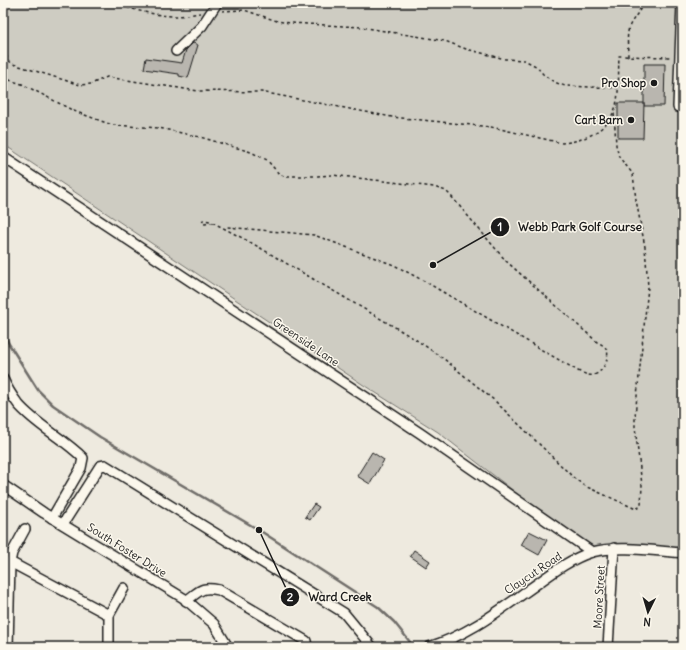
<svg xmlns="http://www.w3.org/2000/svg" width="686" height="650" font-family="Delius,sans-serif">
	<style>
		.green { fill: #ceccc2; stroke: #75746f }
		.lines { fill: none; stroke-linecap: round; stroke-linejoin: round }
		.stream { stroke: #6f6d69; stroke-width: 2.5 }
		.building { fill: #b9b6af; stroke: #1c1c1c }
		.minor-casing { stroke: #1c1c1c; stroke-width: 12 }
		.path { stroke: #1c1c1c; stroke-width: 1.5; stroke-dasharray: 3 3; stroke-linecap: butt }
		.minor { stroke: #fbf7ec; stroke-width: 9 }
		.poi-dot { fill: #1c1c1c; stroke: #fbf7ec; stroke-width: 1.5 }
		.labels { text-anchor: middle; stroke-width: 3; stroke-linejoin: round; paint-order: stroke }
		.poi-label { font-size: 11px; font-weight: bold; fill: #1c1c1c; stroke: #fbf7ec; text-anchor: end }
		.street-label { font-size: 11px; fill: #1c1c1c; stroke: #fbf7ec }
		.leader { fill: none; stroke: #1c1c1c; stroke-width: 1.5 }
		.callout-dot { fill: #1c1c1c; stroke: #fbf7ec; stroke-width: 1.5 }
		.mark-label { font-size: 12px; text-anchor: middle; font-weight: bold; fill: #fff }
		.callout-label { font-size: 12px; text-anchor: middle; font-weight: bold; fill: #1c1c1c; stroke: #fbf7ec; stroke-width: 3; stroke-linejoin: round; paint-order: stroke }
	</style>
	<rect width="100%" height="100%" fill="#eeeadf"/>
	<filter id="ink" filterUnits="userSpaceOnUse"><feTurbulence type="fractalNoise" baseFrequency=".025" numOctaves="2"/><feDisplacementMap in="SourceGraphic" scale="8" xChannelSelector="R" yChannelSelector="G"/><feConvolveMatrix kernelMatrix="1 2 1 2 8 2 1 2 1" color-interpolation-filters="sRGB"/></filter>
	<g filter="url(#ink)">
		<path class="green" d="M3 3H683V554L592 552 438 432 365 386 3 144Z"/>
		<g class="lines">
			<path class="stream" d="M3 331 9 344 38 390 53 405 100 437 259 530 378 607 394 622 414 647"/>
		</g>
		<g class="building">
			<path d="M193 43 198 45 188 78 179 76V74L144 69 146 58 182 63 186 50Z"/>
			<path d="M644 64H665L664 106H644Z"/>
			<path d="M618 103H644L643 138H618Z"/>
			<path d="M372 452 384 460 370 484 357 476Z"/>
			<path d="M314 504 319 507 310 520 305 517Z"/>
			<path d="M529 531 547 540 539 555 521 545Z"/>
			<path d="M414 550 430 561 426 567 410 556Z"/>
		</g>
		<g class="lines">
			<defs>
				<g id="minor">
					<path d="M682 3 678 107H683"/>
					<path d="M176 51 202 26 217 3"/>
					<path d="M3 157 420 433 592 552"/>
					<path d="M3 379C7 388 12 396 18 404 36 425 63 438 83 458L81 468 52 518"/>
					<path d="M3 485 44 513 185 599 214 624 228 647"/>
					<path d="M63 524 100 466 105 465 344 613 372 647"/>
					<path d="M10 562 109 615"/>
					<path d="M186 601C200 591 201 586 219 590L306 641 307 647"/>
					<path d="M8 647 10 562 12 553 25 529"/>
					<path d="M109 647V615L124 588"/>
					<path d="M429 647C469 635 501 609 534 586 552 573 570 559 592 552 618 545 655 551 683 553"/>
					<path d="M608 647 614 548"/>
				</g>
			</defs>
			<use href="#minor" class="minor-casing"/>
			<g class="path">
				<path d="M116 3C131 10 158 16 175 16 183 16 192 14 200 13"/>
				<path d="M222 11 244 10 277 21 290 23 361 27 445 41 466 49 505 59 524 60 536 66 543 74 554 82 565 86 617 88"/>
				<path d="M3 50 9 61 13 64 80 85 91 84 107 77 198 91 261 92 392 117 491 127 562 143C582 142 606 131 614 111 620 99 618 71 619 56L672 57"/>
				<path d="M628 56C628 47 626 33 630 25 634 17 640 12 643 3"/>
				<path d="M3 78 22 84 74 111 112 125 159 128 200 137 251 152 267 160 279 174 284 176H318L332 175 434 187 446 191 451 196 506 261 597 342C601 344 605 346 607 350 610 358 602 374 593 375 588 376 583 373 578 371L424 281 394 265 314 235 227 227 225 229"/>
				<path d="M213 223 204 224 202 222 203 220 210 221 250 242 308 276 415 339 444 359 495 401 575 479 587 487 636 509 641 506 642 485 635 427V416L648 287 647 273 645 247 636 200 633 174 619 157 616 145 614 112"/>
			</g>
			<use href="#minor" class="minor"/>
		</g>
	</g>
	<g class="poi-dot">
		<circle cx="654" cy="83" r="4"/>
		<circle cx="631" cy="120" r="4"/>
	</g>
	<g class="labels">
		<g class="poi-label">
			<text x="646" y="87">Pro Shop</text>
			<text x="623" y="124">Cart Barn</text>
		</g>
		<g class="street-label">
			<text transform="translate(306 342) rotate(34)" y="4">Greenside Lane</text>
			<text transform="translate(127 550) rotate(32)" y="4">South Foster Drive</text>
			<text transform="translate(533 573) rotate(-34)" y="4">Claycut Road</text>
			<text transform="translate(599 597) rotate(-87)" y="4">Moore Street</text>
		</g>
	</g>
	<path class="leader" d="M433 265L500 227M259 530L290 597"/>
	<g class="callout-dot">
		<circle cx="433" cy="265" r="4"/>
		<circle cx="259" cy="530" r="4"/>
		<circle cx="500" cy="227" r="10"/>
		<circle cx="290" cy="597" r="10"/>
	</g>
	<g class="mark-label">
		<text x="500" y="231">1</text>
		<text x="290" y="601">2</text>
	</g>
	<g class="callout-label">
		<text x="580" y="231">Webb Park Golf Course</text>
		<text x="340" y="601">Ward Creek</text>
	</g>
	<rect width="686" height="650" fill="none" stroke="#fbf7ec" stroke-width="16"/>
	<rect x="8" y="8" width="670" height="634" fill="none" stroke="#1c1c1c" stroke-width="1.5" filter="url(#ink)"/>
	<g transform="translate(648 612) rotate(185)" stroke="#fbf7ec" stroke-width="3" paint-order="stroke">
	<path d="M0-3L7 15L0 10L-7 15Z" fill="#1c1c1c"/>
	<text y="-6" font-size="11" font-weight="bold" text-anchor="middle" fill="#1c1c1c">N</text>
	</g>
</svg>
